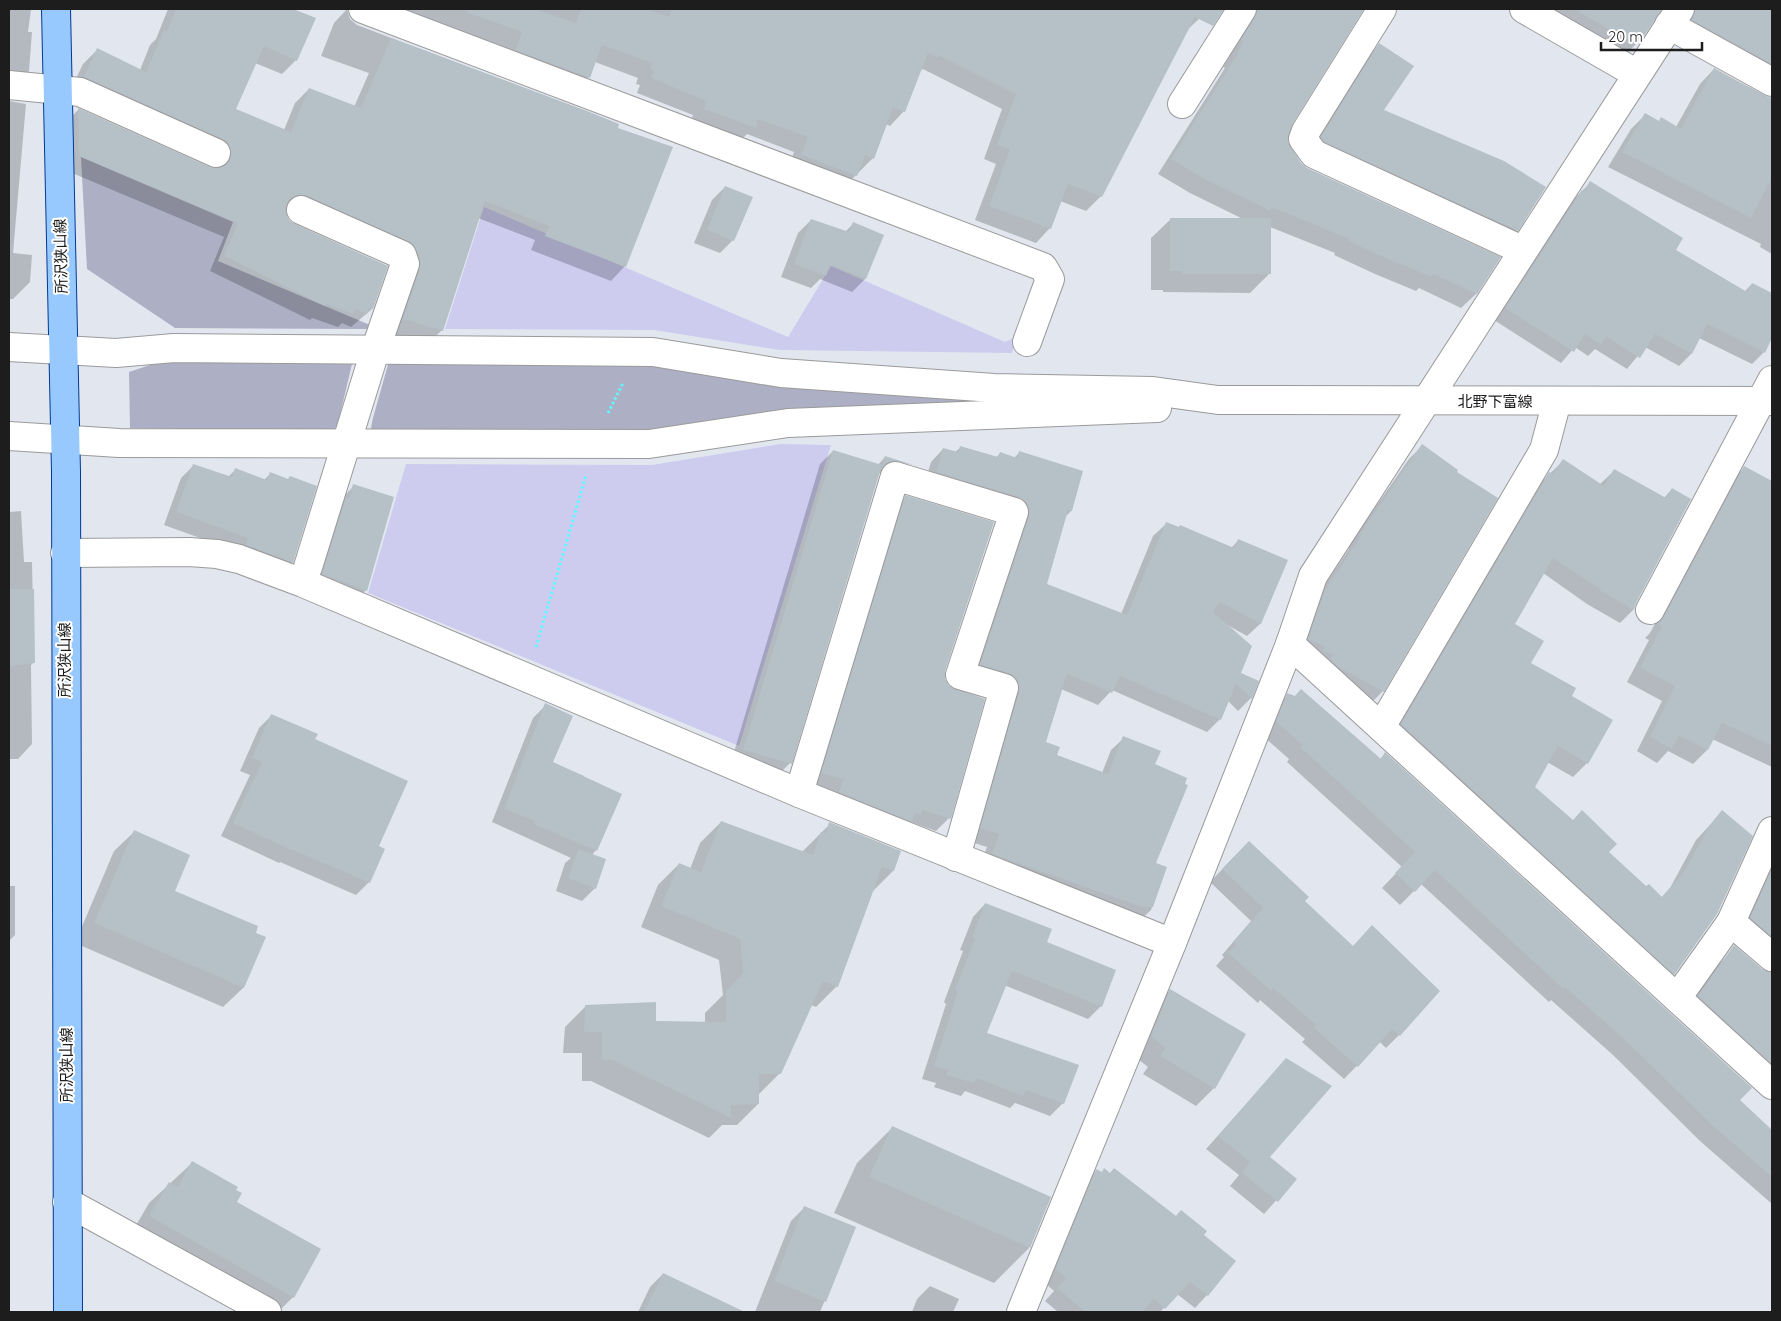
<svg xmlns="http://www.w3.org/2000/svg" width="1781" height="1321" font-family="Quicksand,'Noto Sans JP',sans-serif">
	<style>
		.construction { fill: #adafc4 }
		.farmland { fill: #cdccef }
		.shadow { fill: #0003 }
		.building { fill: #b5c0c7 }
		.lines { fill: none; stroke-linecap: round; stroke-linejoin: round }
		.minor-casing { stroke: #9a9a9a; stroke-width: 30 }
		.major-casing { stroke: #003996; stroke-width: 30 }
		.path { stroke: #63f6ff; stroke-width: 3; stroke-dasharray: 2.5 2.5; stroke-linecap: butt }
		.minor { stroke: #fff; stroke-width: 28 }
		.major { stroke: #97c9ff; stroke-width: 28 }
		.labels { text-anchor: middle; stroke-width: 4; stroke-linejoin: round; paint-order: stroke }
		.street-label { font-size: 15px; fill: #1d1d1d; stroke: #fff }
	</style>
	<rect width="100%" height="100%" fill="#e2e7ef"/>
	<g class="construction">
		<path d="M81 157 233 222 218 261 370 325V329L175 328 87 269Z"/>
		<path d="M162 361H344L352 364 337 427 327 432 130 428 129 372Z"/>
		<path d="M389 361 623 362 997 394 996 404 658 432H376L371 428 373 418Z"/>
	</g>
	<g class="farmland">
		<path d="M484 207 788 337 831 266 1005 342 1016 337 1012 353 780 350 654 330 445 329Z"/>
		<path d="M781 444 831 445 739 746 368 593 406 464 652 465Z"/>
	</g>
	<g class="shadow">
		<path d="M9 9H31L28 32H32L29 71 11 88H9Z"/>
		<path d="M168 9H290L314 19 296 60 282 74 255 63 235 109 284 130 295 103 309 89 354 107 369 73 321 56 334 23 347 9 350 19 357 25 587 112 625 266 611 281 531 250 535 240 478 218 442 330 427 345 389 333 403 264 293 209 285 208 288 220 372 309 351 327 342 323 338 327 312 318 310 320 210 271 224 237 65 170 64 124 78 110 209 168 217 170 218 166 70 91 83 64 97 50 140 70 150 45 156 39Z"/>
		<path d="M355 9H777L790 14 793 9H952L1005 37 1019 9H1203L1199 19 1186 31 1101 196 1086 211 1060 201 1050 228 1036 243 975 220 996 164 984 159 1002 109 923 69 920 71 904 111 890 126 886 124 873 158 842 189 788 169 794 152 747 134 740 141 690 123 693 115 637 93 640 85 636 84 638 78 595 62 588 78 574 92Z"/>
		<path d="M1258 9H1362L1292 122 1286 142 1300 164 1307 169 1499 258 1476 294 1461 308 1419 288 1416 291 1375 274 1334 255 1335 253 1270 227V273L1250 293 1163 292V290H1151V238L1171 219H1243L1190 193 1158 174 1225 68 1223 67 1230 56 1228 55Z"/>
		<path d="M1533 9H1662L1639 41 1625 55Z"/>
		<path d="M1670 9H1772V92Z"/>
		<path d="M1380 44 1382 110 1517 230 1499 247 1304 155 1362 62Z"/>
		<path d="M1714 69 1772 99V254L1760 247 1761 244 1608 167 1631 129 1645 115 1658 122 1676 127 1700 84Z"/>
		<path d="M9 101 26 104 13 253 32 255 30 282 13 299H9Z"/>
		<path d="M1590 183 1674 250 1744 292 1752 284 1772 294V335L1764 352 1752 364 1699 338 1691 354 1679 366 1645 347 1627 369 1595 349 1588 356 1575 347 1561 363 1494 320 1570 203Z"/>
		<path d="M725 187 733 240 720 253 694 243 712 200Z"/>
		<path d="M811 220 845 232 853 224 865 279 852 292 820 279 811 288 781 277 798 233Z"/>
		<path d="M1422 446 1383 691 1370 704 1296 652 1312 604 1349 549 1347 548 1409 459Z"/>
		<path d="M960 448 996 458 1000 453 1014 458 1019 453 1082 472 1071 511 1066 516 1045 585 1121 614 1153 536 1166 524 1231 548 1238 541 1286 561 1260 624 1247 636 1229 626 1239 673 1257 681 1251 698 1238 711 1228 701 1220 719 1207 732 1112 690 1098 705 1061 689 1044 743 1056 756 1102 773 1111 750 1124 738 1154 765V864L1166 867 1151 910 1138 922 980 866 987 847 968 841 1007 698 968 677 1017 531 924 485 931 462 943 449 955 452Z"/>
		<path d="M833 451 878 465 885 457 911 466 899 477 878 473 790 763 777 776 731 762 820 464Z"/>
		<path d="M1563 461 1600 484 1614 471 1664 498 1672 489 1633 610 1620 623 1587 604 1543 573 1513 625 1530 663 1570 696 1587 763 1573 777 1547 762 1533 787 1646 888 1661 898 1670 888 1696 840 1722 812 1674 974 1660 987 1388 738 1536 487Z"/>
		<path d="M194 465 228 477 235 470 264 480 270 474 292 562 279 575 236 551 164 525 181 478Z"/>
		<path d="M1744 468 1772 483V767L1712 739 1707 750 1693 764 1668 751 1657 763 1637 751 1662 701 1627 682 1649 640 1645 638 1650 633 1730 482Z"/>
		<path d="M354 486 366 590 353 603 309 587 341 499Z"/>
		<path d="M906 497 949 818 936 831 809 786 893 510Z"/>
		<path d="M21 511 24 562H32L34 662 31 665 32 744 18 759H9V512Z"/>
		<path d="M1288 695 1379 760 1385 754 1654 1023 1772 1131V1204L1700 1141 1613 1055 1551 1000 1549 1002 1421 884 1400 905 1382 888 1402 867 1287 762 1289 759 1263 736 1274 709Z"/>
		<path d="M546 705 551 762 584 776 596 850 592 855 595 888 582 901 556 891 565 863 571 858 492 822 533 718Z"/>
		<path d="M272 715 314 740 378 847 369 882 356 895 280 862 279 863 221 836 250 775 240 771 259 728Z"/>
		<path d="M721 822 802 852 830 824 900 852 893 871 872 892 837 986 816 1007 811 1005 780 1073 758 1095V1104L737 1125H722L709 1138 591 1081H582V1053H563L565 1027 586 1006 655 1022 705 1023V1013L723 995 719 960 641 927 658 885 679 864 690 869 700 843Z"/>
		<path d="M134 832 173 891 264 938 243 988 223 1007 75 943 114 851Z"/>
		<path d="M1236 855 1304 901 1399 1035 1386 1048 1380 1042 1344 1079 1302 1042 1305 1039 1260 1000 1258 1003 1216 966 1224 957 1222 955 1251 921 1210 882Z"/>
		<path d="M1772 859V961L1737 931Z"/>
		<path d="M9 886H15V935L9 941Z"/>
		<path d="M985 904 1046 943 1101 1006 1088 1019 1004 985 986 1033 1063 1103 1050 1116 1015 1103 1010 1108 965 1091 961 1096 934 1087 936 1083 922 1079 946 1004 944 1002 963 951 960 950 973 917Z"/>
		<path d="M1726 957 1772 1000V1086L1685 1010 1712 971Z"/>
		<path d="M1170 990 1214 1088 1196 1106 1143 1074 1148 1067 1133 1055 1153 1008Z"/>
		<path d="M1274 1073 1268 1157 1295 1179 1264 1214 1230 1186 1239 1175 1206 1149Z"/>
		<path d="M892 1128 1029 1248 994 1283 834 1213 857 1163Z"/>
		<path d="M192 1163 235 1202 293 1297 278 1312 130 1236 149 1203Z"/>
		<path d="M1097 1171 1202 1235 1207 1295 1195 1308 1177 1294 1160 1312H1058L1045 1301 1054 1291 1044 1282 1084 1183Z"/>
		<path d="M804 1208 854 1228 820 1312H755L791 1221Z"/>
		<path d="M663 1274 715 1299 708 1312H638L650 1287Z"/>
		<path d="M930 1286 959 1299 953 1312H912L917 1299Z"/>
	</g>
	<g class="building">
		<path d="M176 9H293L316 18 297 61 264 46 236 109 291 132 309 88 361 108 391 38 587 111 619 124 618 128 673 147 626 267 545 236 549 226 485 201 443 331 403 319 420 268V259L413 244 307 196 299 195 291 198 287 203 286 212 289 220 295 224 388 266 373 309 369 308 367 314 355 309 353 314 326 304 325 306 224 256 238 223 79 156 78 108 210 167 218 168 225 166 230 160 231 151 228 144 222 139 84 77 97 48 146 72 164 30 167 31Z"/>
		<path d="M467 9H535L576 23 581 9H647L669 17 672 9H1224L1213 26 1195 17 1102 197 1068 184 1051 229 989 206 1010 149 997 145 1016 94 938 55 937 58 928 53 905 112 893 108 874 159 865 155 857 176 801 155 808 137 758 119 756 128 704 109 706 101 651 78 654 71 650 69 652 63 602 45 590 78 515 50 522 32 466 12Z"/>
		<path d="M1257 9H1364L1293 123 1288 142 1301 163 1307 168 1501 257 1477 294 1433 274 1432 277 1390 260 1348 241 1349 239 1271 207V211L1204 179 1171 159 1238 53 1237 52 1244 41 1241 40 1255 17Z"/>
		<path d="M1574 9H1662L1640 42 1637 40 1634 44Z"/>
		<path d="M1695 9H1772V64L1692 20Z"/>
		<path d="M1379 43 1414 66 1384 110 1504 161 1546 187 1518 231 1324 142 1321 137Z"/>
		<path d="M1714 68 1764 96 1772 98V178L1751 218 1622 152 1645 113 1659 121 1661 117 1681 129Z"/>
		<path d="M1590 181 1683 238 1676 250 1747 292 1752 283 1772 293V338L1765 353 1707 324 1692 354 1655 334 1640 358 1606 337 1601 345 1585 334 1574 352 1505 308 1582 190 1584 191Z"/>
		<path d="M725 186 753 197 734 241 707 230Z"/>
		<path d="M1170 218H1271V274H1182V271H1170Z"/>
		<path d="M811 219 849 232 853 222 884 235 866 279 830 265 826 276 794 264Z"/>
		<path d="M1422 444 1458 470 1457 472 1498 498 1384 692 1338 667 1330 659 1334 655 1323 651 1325 646 1308 639 1325 590 1361 536 1359 535Z"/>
		<path d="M960 446 998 457 1000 452 1017 458 1019 451 1083 471 1072 511 1068 510 1047 584 1127 615 1166 522 1179 527 1180 525 1234 548 1238 539 1288 560 1261 624 1220 602 1213 612 1252 646 1241 673 1259 681 1252 699 1236 684 1221 720 1120 676 1112 693 1067 674 1046 742 1060 747 1057 755 1108 774 1123 736 1161 751 1155 764 1187 778 1185 784 1188 785 1156 863 1167 867 1153 907H1142L992 854 999 834 980 828 1019 692V685L1016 678 1009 673 980 665 1029 517V509L1026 502 1019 497 936 472 943 448 958 452Z"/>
		<path d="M833 450 882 465 885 456 913 465 892 461 885 464 880 471 792 764 743 750Z"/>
		<path d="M1563 459 1604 486 1614 469 1666 498 1672 488 1691 499 1636 603 1634 610 1599 590 1600 589 1553 558 1515 624 1544 641 1531 663 1576 688 1572 696 1613 720 1588 764 1558 746 1535 787 1573 820 1582 810 1617 844 1609 852 1646 886 1649 884 1662 897 1683 873 1710 825 1722 810 1753 836 1717 914 1674 975 1401 724 1549 472 1553 474Z"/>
		<path d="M193 464 232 477 235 468 267 480 270 472 288 479 290 476 317 486 293 563 246 545 248 538 176 512Z"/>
		<path d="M1744 466 1772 481V746L1722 723 1708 750 1679 736 1672 749 1650 737 1675 686 1640 668 1662 626 1657 624 1664 617Z"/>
		<path d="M353 484 394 497 367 591 322 574 346 497 349 498Z"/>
		<path d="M905 495 994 522 945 671V679L949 686 985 699 951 819 922 810 921 815 915 813 912 822 839 792 843 780 821 773Z"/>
		<path d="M9 589H34L35 663 9 666Z"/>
		<path d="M1301 689 1381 759 1385 752 1752 1088 1740 1100 1772 1130V1177L1714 1127 1626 1041 1565 987 1563 989 1435 870 1415 892 1395 873 1415 852 1300 747 1302 745 1276 721 1287 693 1295 696Z"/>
		<path d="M545 703 573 716 553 762 622 794 597 851 533 824 535 821 504 809Z"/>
		<path d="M271 714 318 734 315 739 408 781 379 846 385 849 370 883 293 850V851L233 823 262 762 252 758Z"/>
		<path d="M721 821 813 855 821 832 826 833 829 822 901 851 894 871 882 867 838 987 823 981 781 1074H759V1104L731 1105V1118L612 1060H602V1032H584L585 1005 656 1002V1021L726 1022V991L743 973 740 939 661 906 679 863 701 872Z"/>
		<path d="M134 830 190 855 175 891 258 926 256 933 266 937 244 988 94 923Z"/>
		<path d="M1249 841 1309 897 1305 901 1353 946 1372 925 1440 991 1400 1036 1392 1029 1358 1067 1314 1028 1316 1025 1273 988 1271 991 1228 953 1236 944 1233 942 1263 908 1222 869Z"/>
		<path d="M578 849 606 859 596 889 568 878Z"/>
		<path d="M1772 868V937L1750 918Z"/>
		<path d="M985 903 1052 929 1047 942 1116 970 1102 1007 1012 971 987 1033 1079 1065 1064 1104 1026 1090 1023 1096 976 1078 974 1083 946 1075 948 1070 934 1066 958 991 955 990 975 938 972 937Z"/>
		<path d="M1734 945 1762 969 1772 972V1064L1698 996Z"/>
		<path d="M1170 989 1246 1034 1215 1089 1160 1056 1165 1048 1151 1036Z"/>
		<path d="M1286 1058 1332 1086 1270 1157 1297 1179 1278 1202 1242 1173 1250 1162 1218 1136Z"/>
		<path d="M892 1126 1051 1197 1030 1248 869 1177Z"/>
		<path d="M192 1161 238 1187 236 1190 242 1193 237 1202 321 1249 294 1298 149 1216 169 1182 178 1187Z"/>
		<path d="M1104 1168 1110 1173 1114 1168 1176 1216 1181 1210 1207 1231 1204 1235 1236 1261 1208 1296 1190 1282 1165 1309 1154 1299 1142 1312H1085L1057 1288 1066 1278 1055 1269 1096 1169 1102 1172Z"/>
		<path d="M804 1206 856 1227 826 1302 774 1281Z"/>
		<path d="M663 1273 745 1312H644Z"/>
	</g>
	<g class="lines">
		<defs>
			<g id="minor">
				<path d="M363 9 1043 267 1050 279 1027 342"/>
				<path d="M1382 9 1306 131 1303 139 1314 154 1522 250"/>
				<path d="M1524 9 1637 74"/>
				<path d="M1669 25 1772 82"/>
				<path d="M9 85 80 92 216 153"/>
				<path d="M1182 104 1242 9"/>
				<path d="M301 210 402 255 405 264 375 351 308 567"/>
				<path d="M9 347 116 353 174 348 653 352 781 373 994 388 1153 391 1218 400 1772 401"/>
				<path d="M9 436 119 443 649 444 788 423 1157 408"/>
				<path d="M65 553 189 552 217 554 239 559 303 583 799 793 1172 943"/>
				<path d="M1650 610 1772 380"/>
				<path d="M1290 644 1772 1085"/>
				<path d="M1381 727 1544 450 1557 401"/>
				<path d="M799 793 895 476 1014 512 960 675 1004 688 956 857"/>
				<path d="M1731 922 1772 957"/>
				<path d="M1677 998 1731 922 1772 831"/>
				<path d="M67 1202 267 1312"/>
				<path d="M1021 1312 1172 943 1290 644 1313 576 1680 9"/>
			</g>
			<path id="major" d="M56 9 66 472 68 1312"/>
		</defs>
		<use href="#minor" class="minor-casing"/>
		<use href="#major" class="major-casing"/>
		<g class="path">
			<path d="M608 413 623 383"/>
			<path d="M536 647 586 475"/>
		</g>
		<use href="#minor" class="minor"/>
		<use href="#major" class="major"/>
	</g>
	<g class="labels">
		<g class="street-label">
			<text transform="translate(61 256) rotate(-91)" y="5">所沢狭山線</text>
			<text x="1495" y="407">北野下富線</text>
			<text transform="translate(65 660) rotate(-90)" y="5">所沢狭山線</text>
			<text transform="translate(67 1065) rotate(-90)" y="5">所沢狭山線</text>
		</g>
	</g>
	<rect width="1781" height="1321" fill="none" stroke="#1d1d1d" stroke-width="20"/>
	<path d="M1601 42v8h101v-8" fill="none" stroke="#1d1d1d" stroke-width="2.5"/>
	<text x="1608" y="42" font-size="15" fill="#1d1d1d" stroke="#ffffff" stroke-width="4" paint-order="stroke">20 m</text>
</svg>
